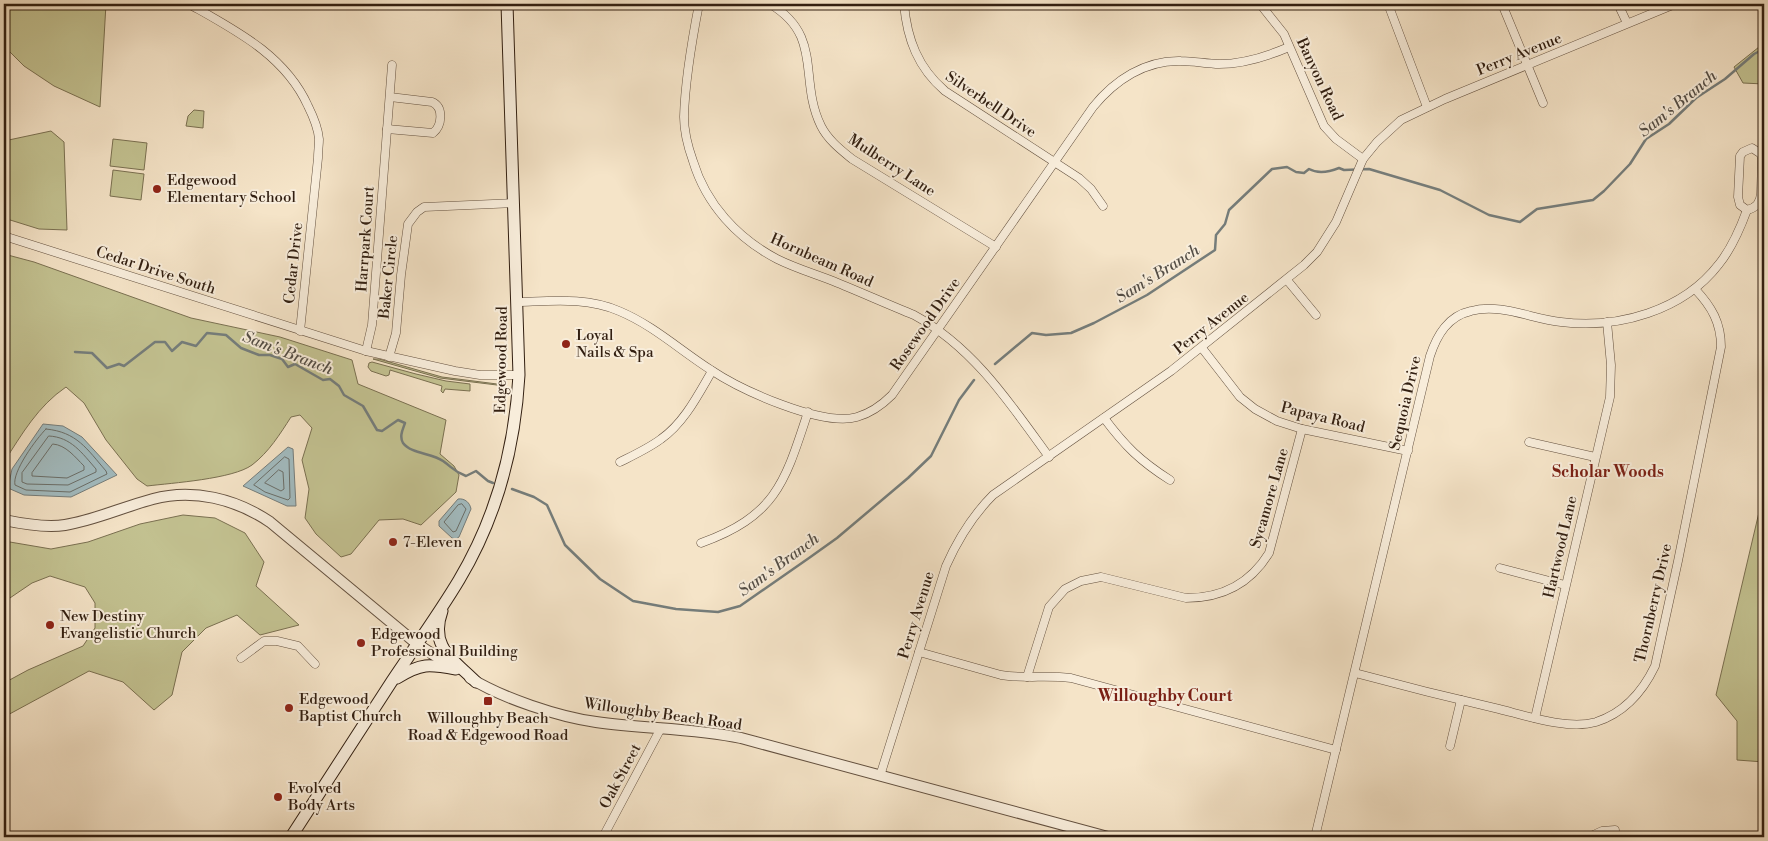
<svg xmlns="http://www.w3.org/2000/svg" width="1768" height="841" font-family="'Libre Bodoni',serif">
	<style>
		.green { fill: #c3c291; stroke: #7a7051 }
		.water { fill: #a2bcc1; stroke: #757d7b }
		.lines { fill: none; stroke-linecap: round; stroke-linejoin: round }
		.shore { stroke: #6a6e69; stroke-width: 1 }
		.stream { stroke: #757d7b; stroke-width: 2.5 }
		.minor-casing { stroke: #63503f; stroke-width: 9 }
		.tertiary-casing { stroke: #63503f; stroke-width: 12 }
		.secondary-casing { stroke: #321f11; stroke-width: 13 }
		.minor { stroke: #f8eddb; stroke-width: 8 }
		.tertiary { stroke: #f8eddb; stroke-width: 10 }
		.secondary { stroke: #f8eddb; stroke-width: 11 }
		.poi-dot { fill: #8f2418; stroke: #f8eddb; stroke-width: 2 }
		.labels { text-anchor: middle; stroke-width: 4; stroke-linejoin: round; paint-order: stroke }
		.street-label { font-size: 15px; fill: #321f11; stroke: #f8eddb }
		.poi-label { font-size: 15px; fill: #321f11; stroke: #f8eddb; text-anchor: start }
		.water-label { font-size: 16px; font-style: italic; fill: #544e46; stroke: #f8eddb }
		.neighbourhood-label { font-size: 16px; font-weight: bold; fill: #7a1f14; stroke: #f8eddb }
	</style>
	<rect width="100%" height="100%" fill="#f5e4c8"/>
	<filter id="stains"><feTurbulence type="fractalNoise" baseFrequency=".004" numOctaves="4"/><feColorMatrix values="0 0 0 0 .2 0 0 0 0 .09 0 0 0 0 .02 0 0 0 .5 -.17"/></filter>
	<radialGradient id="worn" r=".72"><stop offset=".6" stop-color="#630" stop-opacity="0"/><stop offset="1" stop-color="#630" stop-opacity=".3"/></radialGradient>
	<g class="green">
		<path d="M4 4H106L100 107 54 86 24 66 5 47Z"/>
		<path d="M1764 43V84L1743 83 1734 67Z"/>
		<path d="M194 110 204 111 203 128 186 126 188 116Z"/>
		<path d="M51 131 64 142 67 230 39 229 7 219 4 217V141Z"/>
		<path d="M113 139 147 143 144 170 110 166Z"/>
		<path d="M113 170 144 174 141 200 110 196Z"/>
		<path d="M4 254 34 262 191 318 280 337 352 360 358 384 446 420 440 454 454 466 459 475 456 492 421 525 403 519 379 520 351 554 341 557 316 534 305 518 309 489 302 460 312 428 300 415 291 417C280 434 269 452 252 465 233 479 172 483 147 486L137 479 106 440 84 403 66 387C38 406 22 434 4 462Z"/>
		<path d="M373 359H379L442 377 505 385V386L440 378Z"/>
		<path d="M372 362 416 374 446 381 470 384V391L445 389 443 393 441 391 442 386 390 370 389 375 386 376 371 371 368 367 369 363Z"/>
		<path d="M1764 491V762L1737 760V721L1716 695Z"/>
		<path d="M183 515 215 518 245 533 264 562 256 586 299 625 260 635 237 615 206 628 182 652 172 695 154 710 123 682 89 671 4 717V683L28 670 83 646 95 628V603L85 587 50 576 32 583 4 602V541L51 549 88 542 140 524Z"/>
	</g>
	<g class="water">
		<path d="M43 424 63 426 82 437 117 475 71 497 24 495 8 488 12 469Z"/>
		<path d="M288 447 293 449 296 506H287L243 486Z"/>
		<path d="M458 499C465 498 470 503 471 509L459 537 456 539 452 538 439 526V521Z"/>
	</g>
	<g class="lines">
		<g class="shore">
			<path d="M46 429C77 432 87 449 106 471L107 474 70 492 26 490 15 485C12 472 36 439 46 429Z"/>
			<path d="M49 436C71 437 82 453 96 469V472L68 485 27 484 22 482V473Z"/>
			<path d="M53 444C66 445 75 457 84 466V470L67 478 32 476V473Z"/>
			<path d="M285 457 289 459 290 498 288 500 265 492 254 485Z"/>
			<path d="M279 470 283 472 284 489 281 491 265 483Z"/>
			<path d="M462 504 466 509 456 531 453 532 444 522 458 505Z"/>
		</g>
		<g class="stream">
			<path d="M75 352 92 353 107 368 119 364 124 366 155 342H165L172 351 182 342 196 346 207 333 226 335 241 348 259 355H270L282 359 288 367 295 364 323 380 330 379 339 386 344 395 363 406 377 430 382 431 398 420 405 423C403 429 399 436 403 443 411 454 432 453 443 461 453 468 453 471 466 476L476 471 488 481 493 483"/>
			<path d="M995 364 1032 333 1046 335 1071 333 1094 323 1147 295 1215 250 1216 235 1225 224 1229 210 1272 169 1287 167 1296 172 1304 173 1309 169C1318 174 1329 172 1339 168L1344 170 1369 169 1440 190 1489 215 1520 222 1537 209 1593 200 1604 191 1630 164 1646 139 1669 124 1696 98 1725 79 1754 54 1764 49"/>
			<path d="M512 489 534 497 547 505 565 545 600 579 633 601 676 609 718 612 740 606 809 558 837 538 908 478 931 456 959 400 974 380"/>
		</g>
		<defs>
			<g id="minor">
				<path d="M189 4C235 30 285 55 308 106 313 116 318 127 319 139 319 145 318 151 318 158L300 331"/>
				<path d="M699 4C692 40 685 79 684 117 684 132 688 147 693 161 706 204 737 238 777 259 795 268 815 274 833 281 860 292 887 304 914 315 973 347 1010 403 1049 457"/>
				<path d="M770 4C824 36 798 79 821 126 828 140 841 150 852 159L996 247"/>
				<path d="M904 4C907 39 918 68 945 91L1079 178 1091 189 1103 206"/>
				<path d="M1260 4 1284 34 1324 126 1336 139 1363 159"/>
				<path d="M1388 4 1427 107"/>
				<path d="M1502 4 1543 103"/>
				<path d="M1618 4 1627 23"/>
				<path d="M387 129 433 133C442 126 444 107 432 102L390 97"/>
				<path d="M1752 148 1761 154 1762 159 1761 194C1760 203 1756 208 1747 210L1740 205 1738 197 1740 156 1743 152Z"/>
				<path d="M4 236 366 351 455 371 480 375H519"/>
				<path d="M1287 280 1316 315"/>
				<path d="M518 302C552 301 587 297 619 311 653 325 681 351 711 370 741 390 822 427 857 417 871 413 882 405 892 395L1093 107C1115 80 1145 60 1181 61 1194 61 1207 64 1219 64 1242 64 1268 56 1289 47"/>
				<path d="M1202 348 1240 397 1255 409 1277 421 1302 429 1408 451"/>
				<path d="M366 351 372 325 392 65"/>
				<path d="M389 357 396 333 401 275 408 224 417 212 424 207 514 203"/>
				<path d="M1104 418C1125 446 1140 461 1170 480"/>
				<path d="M1529 442 1595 457"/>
				<path d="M620 462C634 455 649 448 661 439 684 423 698 395 712 371"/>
				<path d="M701 543C776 516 785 482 808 412"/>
				<path d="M1500 568 1565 585"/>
				<path d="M919 652 1001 675C1024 679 1047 675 1071 678L1336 750"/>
				<path d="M241 658 264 641H277L298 646 315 664"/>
				<path d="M1355 673C1403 686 1451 698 1499 709 1527 716 1568 730 1596 722 1624 713 1643 691 1655 666L1678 561 1721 347C1721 323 1712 307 1695 289"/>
				<path d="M1027 677 1049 607 1065 589 1081 581 1101 577 1186 598C1222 598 1250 584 1269 553L1302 429"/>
				<path d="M1535 718 1610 397 1611 365 1607 322"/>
				<path d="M1450 746 1461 700"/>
				<path d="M880 776 946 566C958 539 972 516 993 495L1171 371 1304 265 1317 252 1336 222 1363 159 1377 142 1401 120 1445 99 1675 4"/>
				<path d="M603 837 661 728"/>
				<path d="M1315 837 1430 356C1437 335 1448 316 1471 311 1501 303 1532 319 1561 322 1618 329 1683 311 1719 264 1732 248 1740 229 1747 210"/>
				<path d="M1589 837 1602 831 1615 830"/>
			</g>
			<g id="tertiary">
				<path d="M4 520C23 524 45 528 65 525 95 520 123 507 153 499 193 488 236 499 270 522L417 644 454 668"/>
				<path d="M470 678C502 698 559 717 596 722 644 729 693 728 741 738L1108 837"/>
			</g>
			<g id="secondary">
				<path d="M442 611C429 647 453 659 476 682"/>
				<path d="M397 678C421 663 429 664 456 669"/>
				<path d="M291 837C325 785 358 733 392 681 414 648 438 615 459 580 496 518 515 448 519 375L507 4"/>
			</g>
		</defs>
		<use href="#minor" class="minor-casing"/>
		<use href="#tertiary" class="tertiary-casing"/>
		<use href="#secondary" class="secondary-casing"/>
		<use href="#minor" class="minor"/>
		<use href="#tertiary" class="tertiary"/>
		<use href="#secondary" class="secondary"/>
	</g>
	<g class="poi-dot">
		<circle cx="157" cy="189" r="5"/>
		<circle cx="566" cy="344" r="5"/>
		<circle cx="393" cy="542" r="5"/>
		<circle cx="50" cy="625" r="5"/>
		<circle cx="361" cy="643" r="5"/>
		<rect x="483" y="696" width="10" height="10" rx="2.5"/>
		<circle cx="289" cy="708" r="5"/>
		<circle cx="278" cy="797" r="5"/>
	</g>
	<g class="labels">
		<g class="street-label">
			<text transform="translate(1519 54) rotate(-22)" y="5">Perry Avenue</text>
			<text transform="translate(1320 79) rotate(65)" y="5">Banyon Road</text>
			<text transform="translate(991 104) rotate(34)" y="5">Silverbell Drive</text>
			<text transform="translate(892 165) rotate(33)" y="5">Mulberry Lane</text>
			<text transform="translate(365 239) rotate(-86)" y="5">Harrpark Court</text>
			<text transform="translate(822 260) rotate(24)" y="5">Hornbeam Road</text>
			<text transform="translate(293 263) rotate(-84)" y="5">Cedar Drive</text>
			<text transform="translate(156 270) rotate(18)" y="5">Cedar Drive South</text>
			<text transform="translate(388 277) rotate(-84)" y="5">Baker Circle</text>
			<text transform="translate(1211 323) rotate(-38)" y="5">Perry Avenue</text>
			<text transform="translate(925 324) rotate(-55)" y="5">Rosewood Drive</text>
			<text transform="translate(501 360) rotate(-89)" y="5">Edgewood Road</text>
			<text transform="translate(1405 403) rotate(-77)" y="5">Sequoia Drive</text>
			<text transform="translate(1323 417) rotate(14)" y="5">Papaya Road</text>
			<text transform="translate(1269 498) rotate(-74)" y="5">Sycamore Lane</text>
			<text transform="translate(1560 547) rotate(-77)" y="5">Hartwood Lane</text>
			<text transform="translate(1653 603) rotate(-77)" y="5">Thornberry Drive</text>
			<text transform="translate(916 615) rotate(-73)" y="5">Perry Avenue</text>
			<text transform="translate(663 714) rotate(8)" y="5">Willoughby Beach Road</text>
			<text transform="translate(620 776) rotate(-62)" y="5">Oak Street</text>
		</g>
		<g class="poi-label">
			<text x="167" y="185">Edgewood<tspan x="167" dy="17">Elementary School</tspan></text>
			<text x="576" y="340">Loyal<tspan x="576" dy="17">Nails &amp; Spa</tspan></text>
			<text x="403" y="547">7-Eleven</text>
			<text x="60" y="621">New Destiny<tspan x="60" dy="17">Evangelistic Church</tspan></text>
			<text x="371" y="639">Edgewood<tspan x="371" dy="17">Professional Building</tspan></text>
			<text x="299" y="704">Edgewood<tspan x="299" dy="17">Baptist Church</tspan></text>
			<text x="488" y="723" text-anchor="middle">Willoughby Beach<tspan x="488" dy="17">Road &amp; Edgewood Road</tspan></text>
			<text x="288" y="793">Evolved<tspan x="288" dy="17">Body Arts</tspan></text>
		</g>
		<g class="water-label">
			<text transform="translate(1677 103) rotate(-39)" y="6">Sam's Branch</text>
			<text transform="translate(1157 273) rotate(-32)" y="6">Sam's Branch</text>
			<text transform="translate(288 352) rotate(21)" y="6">Sam's Branch</text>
			<text transform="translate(778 564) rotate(-36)" y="6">Sam's Branch</text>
		</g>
		<g class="neighbourhood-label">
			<text x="1608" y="477">Scholar Woods</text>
			<text x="1165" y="701">Willoughby Court</text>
		</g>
	</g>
	<rect width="1768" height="841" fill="none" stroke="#f5e4c8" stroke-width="20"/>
	<rect x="5" y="5" width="1758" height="831" fill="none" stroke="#321f11" stroke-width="2.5"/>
	<rect x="10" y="10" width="1748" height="821" fill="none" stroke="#321f11"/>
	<rect width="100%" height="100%" filter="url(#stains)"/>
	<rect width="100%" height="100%" fill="url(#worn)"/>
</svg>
